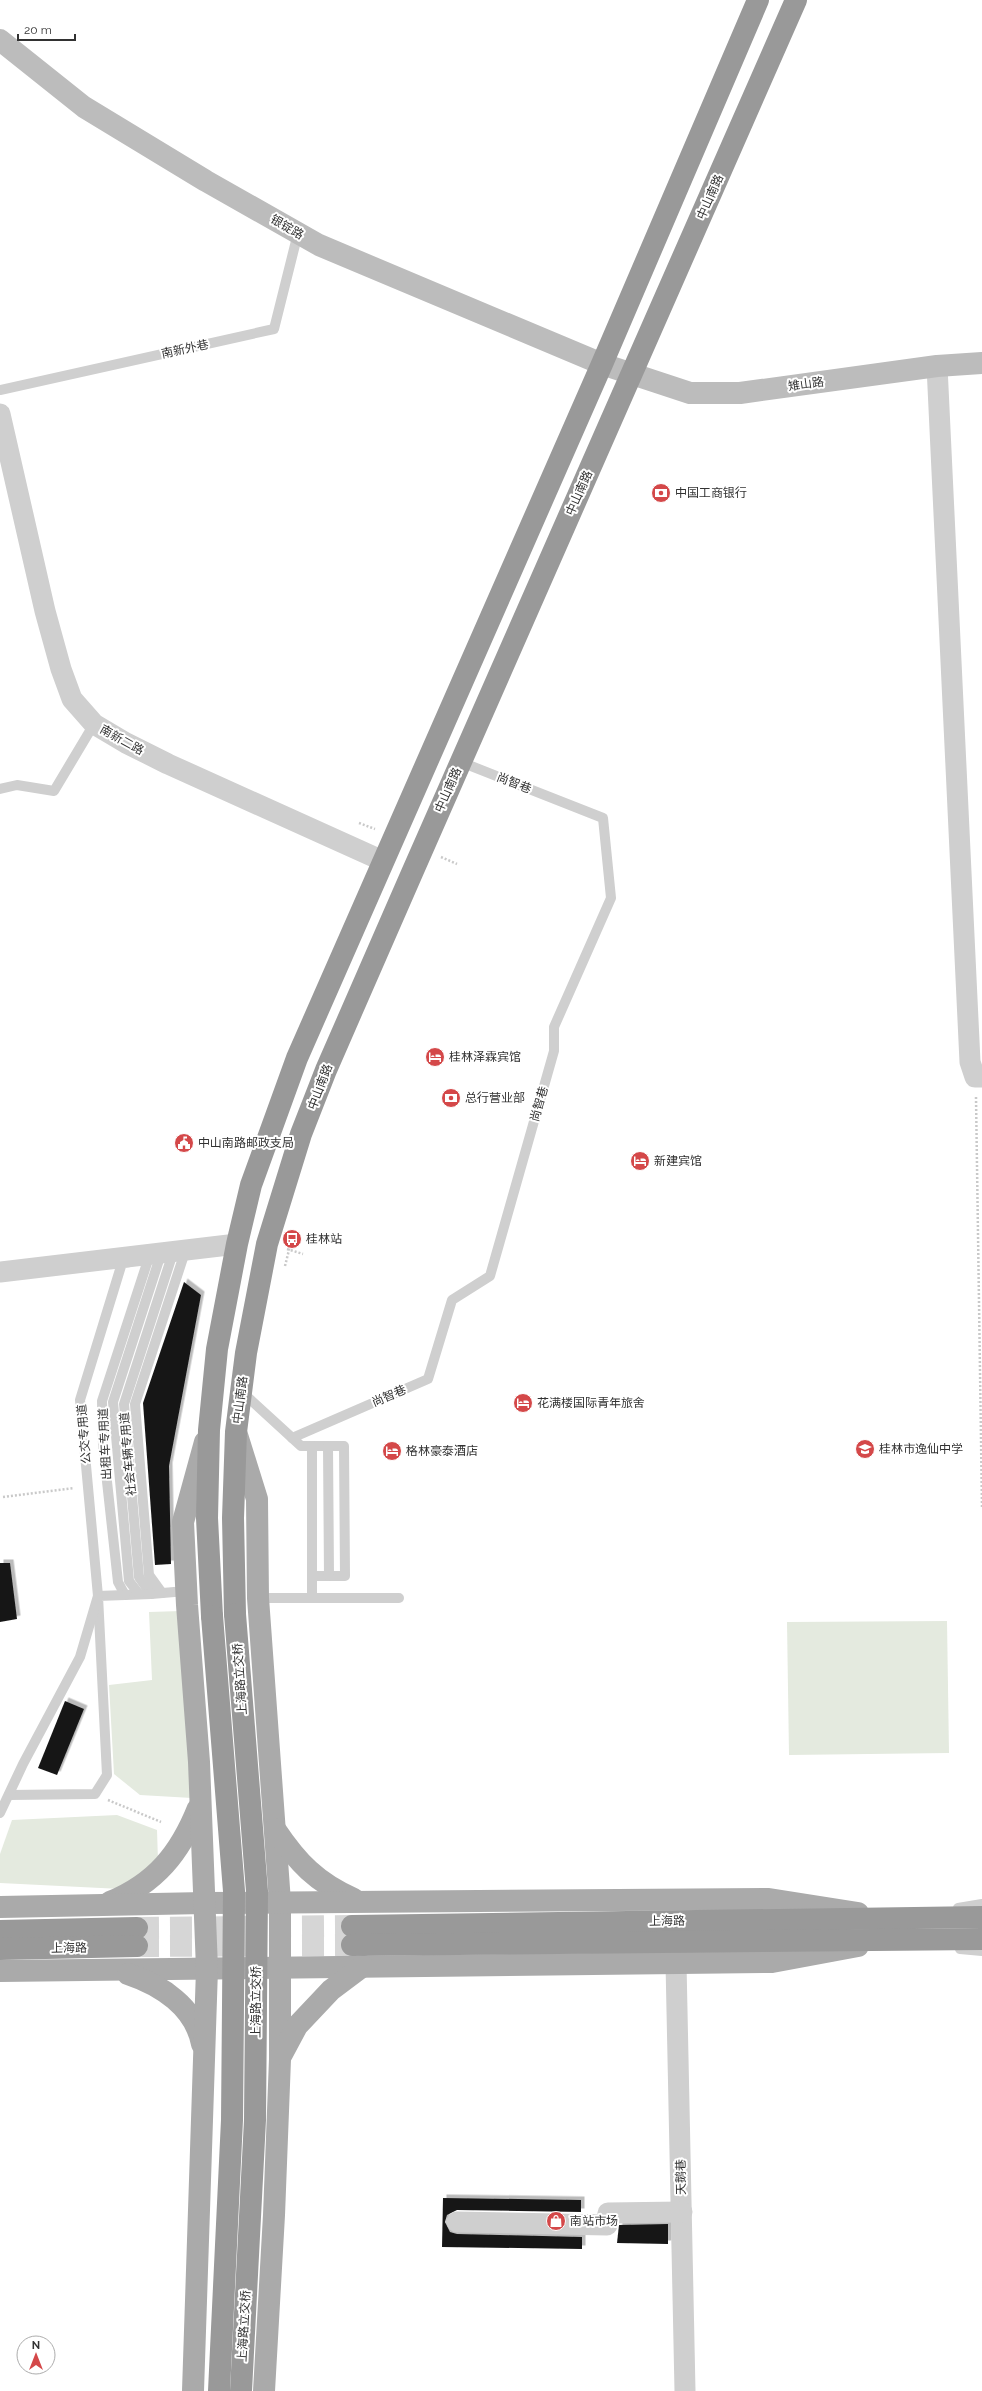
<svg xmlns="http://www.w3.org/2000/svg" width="982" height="2391" font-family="Raleway,'Noto Sans SC',sans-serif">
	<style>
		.green { fill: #e4eadf }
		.building { fill: #191919; filter: url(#shadow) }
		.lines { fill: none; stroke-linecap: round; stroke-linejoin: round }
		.highway-tunnel { stroke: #d6d6d6; stroke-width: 22; stroke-dasharray: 22 11; stroke-linecap: butt }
		.path { stroke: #c9c9c9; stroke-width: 2.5; stroke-dasharray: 2 2; stroke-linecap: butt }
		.lane { stroke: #cfcfcf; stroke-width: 10 }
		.street { stroke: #cfcfcf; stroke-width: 21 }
		.secondary { stroke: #bcbcbc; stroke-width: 22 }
		.primary { stroke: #aaa; stroke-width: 22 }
		.highway { stroke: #999; stroke-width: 22 }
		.highway-bridge { stroke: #999; stroke-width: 22 }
		.labels { text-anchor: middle; stroke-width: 4; stroke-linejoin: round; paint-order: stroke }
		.street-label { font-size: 12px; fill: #323232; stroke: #fff }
		.poi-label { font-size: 12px; fill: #323232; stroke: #fff; text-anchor: start }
	</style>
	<defs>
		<filter id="shadow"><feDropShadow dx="3.5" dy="-3.5" stdDeviation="0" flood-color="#0004"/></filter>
	</defs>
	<rect width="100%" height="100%" fill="#fff"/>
	<g class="green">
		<path d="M181 1611 192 1798 140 1795 114 1774 109 1685 152 1680 149 1612Z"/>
		<path d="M947 1621 949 1753 789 1755 787 1622Z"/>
		<path d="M117 1815 157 1830 158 1861 121 1889 0 1883V1854L12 1820Z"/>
	</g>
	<g class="building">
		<path d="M184 1282 201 1295 169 1466 171 1564 155 1565 143 1403Z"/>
		<path d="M0 1563H10L17 1619 0 1622Z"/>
		<path d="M65 1701 84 1709 57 1775 38 1768Z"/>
		<path d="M443 2198 581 2200V2212L457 2210 447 2215 445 2222 450 2232 457 2234 582 2237V2249L442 2247Z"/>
		<path d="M668 2224V2244L617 2243 619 2225Z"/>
	</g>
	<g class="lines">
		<g class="highway-tunnel">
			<path d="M137 1928 352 1926"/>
			<path d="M137 1946 352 1945"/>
		</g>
		<g class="path">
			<path d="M359 823 375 829"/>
			<path d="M441 857 457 864"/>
			<path d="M976 1097 982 1507"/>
			<path d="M287 1249 303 1254"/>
			<path d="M285 1266 292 1238"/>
			<path d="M3 1497 74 1488"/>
			<path d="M108 1800 161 1822"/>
		</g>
		<g class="lane">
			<path d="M0 390 274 329 298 233"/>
			<path d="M0 789 17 785 54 791 94 724"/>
			<path d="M171 1259 124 1404 139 1577 151 1594 186 1591"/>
			<path d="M148 1260 102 1401 103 1445 118 1582 125 1595 151 1594"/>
			<path d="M242 1392 301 1446H344L345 1576H312"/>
			<path d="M292 1438 428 1379 452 1300 490 1276 554 1051V1027L611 898 603 818 461 762"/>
			<path d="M312 1446V1598"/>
			<path d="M328 1446 329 1576"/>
			<path d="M162 1593 149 1575 135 1404 183 1258"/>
			<path d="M139 1594 129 1581 113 1402 159 1260"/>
			<path d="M258 1598H399"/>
			<path d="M9 1795 95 1794 107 1775 98 1596 125 1595"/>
			<path d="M0 1813 23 1764 80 1657 98 1596 80 1400 122 1263 130 1262"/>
			<path d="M958 1908 982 1904"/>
			<path d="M960 1949 982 1951"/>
		</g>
		<g class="street">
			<path d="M937 366 970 1062 975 1077H982"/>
			<path d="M0 414 45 611 61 669 72 699 94 724 126 743 168 764 383 861"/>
			<path d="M0 1272 237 1244"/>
			<path d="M676 1963 685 2391"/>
			<path d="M457 2222 607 2225 608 2213 682 2212"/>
		</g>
		<path class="secondary" d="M0 40 84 107 206 181 319 245 602 364 690 393H740L937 366 982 363"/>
		<g class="primary">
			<path d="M237 1435 257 1499 258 1598 280 1902V2059L274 2215 264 2391"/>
			<path d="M275 1829C297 1862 317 1883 354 1899"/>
			<path d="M110 1902C156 1883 180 1853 198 1808"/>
			<path d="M0 1907 205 1903 769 1899 858 1913"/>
			<path d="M0 1971 772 1962 858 1946"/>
			<path d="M128 1974C161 1985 195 2007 202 2044"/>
			<path d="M282 2054 297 2026 331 1990 363 1966"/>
			<path d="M193 2391 207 1969 199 1762 187 1605 183 1522 205 1442"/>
		</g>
		<g class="highway">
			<path d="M235 1614 233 1518 236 1432 246 1353 267 1244 301 1134 326 1070 412 873 796 0"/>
			<path d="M212 1616 207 1518 209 1430 217 1349 237 1244 251 1185 297 1058 602 364 758 0"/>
			<path d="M352 1926 982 1917"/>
			<path d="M0 1931 137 1928"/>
			<path d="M352 1945 982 1939"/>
			<path d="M0 1949 137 1946"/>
		</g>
		<g class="highway-bridge">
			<path d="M235 1614 257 1891 255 2120 241 2391"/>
			<path d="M212 1616 234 1891 232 2120 219 2391"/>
		</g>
	</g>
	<defs>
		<symbol id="bank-disc" viewBox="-11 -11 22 22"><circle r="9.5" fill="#d44849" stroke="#fff"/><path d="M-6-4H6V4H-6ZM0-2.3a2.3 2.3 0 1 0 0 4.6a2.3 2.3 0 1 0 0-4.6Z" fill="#fff"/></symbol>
		<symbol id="hotel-disc" viewBox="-11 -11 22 22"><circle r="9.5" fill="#d44849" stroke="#fff"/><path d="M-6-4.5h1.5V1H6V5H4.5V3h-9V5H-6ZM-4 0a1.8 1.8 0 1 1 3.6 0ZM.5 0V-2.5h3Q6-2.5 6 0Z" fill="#fff"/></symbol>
		<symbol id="civic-disc" viewBox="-11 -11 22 22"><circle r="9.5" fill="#d44849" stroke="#fff"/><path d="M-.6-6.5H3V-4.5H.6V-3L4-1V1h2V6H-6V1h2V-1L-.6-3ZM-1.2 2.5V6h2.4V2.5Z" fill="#fff"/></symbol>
		<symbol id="bus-disc" viewBox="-11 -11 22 22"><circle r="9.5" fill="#d44849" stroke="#fff"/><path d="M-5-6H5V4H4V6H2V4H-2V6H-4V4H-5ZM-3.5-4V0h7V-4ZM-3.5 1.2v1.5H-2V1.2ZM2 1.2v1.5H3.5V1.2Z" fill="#fff"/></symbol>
		<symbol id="school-disc" viewBox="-11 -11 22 22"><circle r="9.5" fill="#d44849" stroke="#fff"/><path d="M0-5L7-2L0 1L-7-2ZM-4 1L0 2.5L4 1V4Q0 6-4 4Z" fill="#fff"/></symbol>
		<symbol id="shop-disc" viewBox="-11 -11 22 22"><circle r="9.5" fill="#d44849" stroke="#fff"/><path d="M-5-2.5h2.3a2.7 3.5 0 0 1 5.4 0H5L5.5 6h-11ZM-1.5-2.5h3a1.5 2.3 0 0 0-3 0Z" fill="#fff"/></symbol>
	</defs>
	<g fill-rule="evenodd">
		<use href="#bank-disc" x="650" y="482" width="22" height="22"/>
		<use href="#hotel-disc" x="424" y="1046" width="22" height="22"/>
		<use href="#bank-disc" x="440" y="1087" width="22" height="22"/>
		<use href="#civic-disc" x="173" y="1132" width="22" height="22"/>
		<use href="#hotel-disc" x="629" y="1150" width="22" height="22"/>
		<use href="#bus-disc" x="281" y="1228" width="22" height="22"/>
		<use href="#hotel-disc" x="512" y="1392" width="22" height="22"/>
		<use href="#school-disc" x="854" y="1438" width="22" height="22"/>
		<use href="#hotel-disc" x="381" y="1440" width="22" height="22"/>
		<use href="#shop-disc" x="545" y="2210" width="22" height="22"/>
	</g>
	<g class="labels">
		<g class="street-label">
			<text transform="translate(710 197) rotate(-66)" y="4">中山南路</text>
			<text transform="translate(287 227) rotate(30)" y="4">银锭路</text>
			<text transform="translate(185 349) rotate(-12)" y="4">南新外巷</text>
			<text transform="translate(806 384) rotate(-8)" y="4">雉山路</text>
			<text transform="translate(579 493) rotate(-66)" y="4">中山南路</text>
			<text transform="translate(122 740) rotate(29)" y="4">南新二路</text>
			<text transform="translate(514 783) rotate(21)" y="4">尚智巷</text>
			<text transform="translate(448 790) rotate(-66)" y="4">中山南路</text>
			<text transform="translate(320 1087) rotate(-69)" y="4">中山南路</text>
			<text transform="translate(539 1104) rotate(-74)" y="4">尚智巷</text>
			<text transform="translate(389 1396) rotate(-23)" y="4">尚智巷</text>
			<text transform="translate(240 1400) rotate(-83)" y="4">中山南路</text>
			<text transform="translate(84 1434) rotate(-95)" y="4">公交专用道</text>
			<text transform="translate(105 1444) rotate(-93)" y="4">出租车专用道</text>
			<text transform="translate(128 1454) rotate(-95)" y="4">社会车辆专用道</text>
			<text transform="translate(240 1679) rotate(-94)" y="4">上海路立交桥</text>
			<text transform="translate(667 1921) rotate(-1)" y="4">上海路</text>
			<text transform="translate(69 1948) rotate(-1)" y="4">上海路</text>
			<text transform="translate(256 2002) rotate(-90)" y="4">上海路立交桥</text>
			<text transform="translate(681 2177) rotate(-91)" y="4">天鹅巷</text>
			<text transform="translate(244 2326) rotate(-87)" y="4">上海路立交桥</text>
		</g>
		<g class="poi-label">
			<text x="675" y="497">中国工商银行</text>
			<text x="449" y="1061">桂林泽霖宾馆</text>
			<text x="465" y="1102">总行营业部</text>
			<text x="198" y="1147">中山南路邮政支局</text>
			<text x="654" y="1165">新建宾馆</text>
			<text x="306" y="1243">桂林站</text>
			<text x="537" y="1407">花满楼国际青年旅舍</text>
			<text x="879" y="1453">桂林市逸仙中学</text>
			<text x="406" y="1455">格林豪泰酒店</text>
			<text x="570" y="2225">南站市场</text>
		</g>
	</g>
	<g transform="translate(36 2355)"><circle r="19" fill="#ffffff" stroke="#adadad"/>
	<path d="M0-3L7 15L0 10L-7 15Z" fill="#d44849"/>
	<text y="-6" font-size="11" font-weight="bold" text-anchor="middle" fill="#323232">N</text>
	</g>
	<path d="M18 34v6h57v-6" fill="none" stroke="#323232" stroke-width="2"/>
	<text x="24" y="34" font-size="12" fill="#323232" stroke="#ffffff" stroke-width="3" paint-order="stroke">20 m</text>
</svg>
